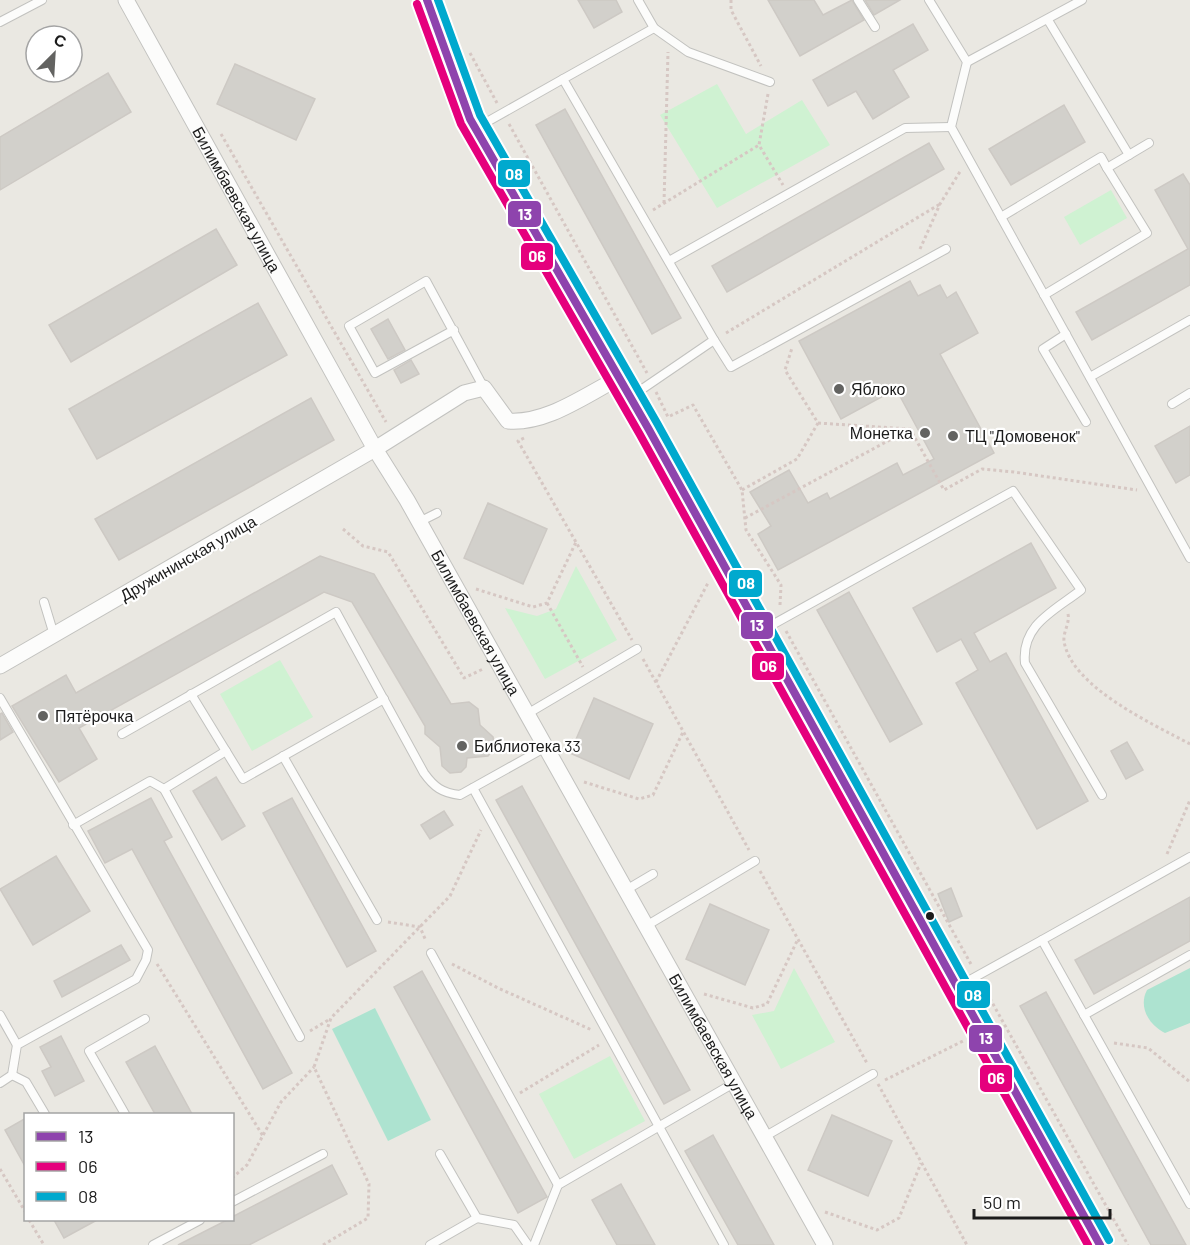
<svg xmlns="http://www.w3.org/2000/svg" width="1190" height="1245" font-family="Barlow,sans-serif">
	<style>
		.park { fill: #cff2d2 }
		.pitch { fill: #ade3d0 }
		.building { fill: #d2d0cb; stroke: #cdc9c4; stroke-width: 1.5 }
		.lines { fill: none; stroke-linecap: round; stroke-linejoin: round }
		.lane-casing { stroke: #c2c2bf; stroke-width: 10 }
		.street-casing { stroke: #c2c2bf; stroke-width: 17 }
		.secondary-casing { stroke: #8f937b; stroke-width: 25 }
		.path { stroke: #d6c7c3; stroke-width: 3; stroke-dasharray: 3 3; stroke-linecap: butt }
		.lane { stroke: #fcfcfb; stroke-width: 8 }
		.street { stroke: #fcfcfb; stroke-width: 15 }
		.secondary { stroke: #f1f1e8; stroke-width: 22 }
		.bus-1-casing { stroke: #fff; stroke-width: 12 }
		.bus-2-casing { stroke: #fff; stroke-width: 12 }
		.bus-3-casing { stroke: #fff; stroke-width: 12 }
		.bus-1 { stroke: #8e44ad; stroke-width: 8 }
		.bus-2 { stroke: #e5007d; stroke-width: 8 }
		.bus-3 { stroke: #00a9ce; stroke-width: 8 }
		.poi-dot { fill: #636361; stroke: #fff; stroke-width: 2 }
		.bus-dot { fill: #1b1b1b; stroke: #fff; stroke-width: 2 }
		.labels { text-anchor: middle; stroke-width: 4.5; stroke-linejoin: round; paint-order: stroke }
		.street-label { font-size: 16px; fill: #1b1b1b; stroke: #fff }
		.poi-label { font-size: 16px; fill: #1b1b1b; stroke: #fff; text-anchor: start }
		.line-badge { stroke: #fff; stroke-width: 2 }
		.badge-label { font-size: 16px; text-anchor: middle; font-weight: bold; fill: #fff }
	</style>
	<rect width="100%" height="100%" fill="#eae8e2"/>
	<g class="park">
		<path d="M717 84 746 134 802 100 830 145 717 208 660 115Z"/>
		<path d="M1111 190 1127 218 1080 245 1064 217Z"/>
		<path d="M576 566 617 640 545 679 505 608 537 616 556 609Z"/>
		<path d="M280 660 313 717 252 751 220 694Z"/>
		<path d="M794 968 835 1042 781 1069 752 1015 774 1011Z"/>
		<path d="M610 1056 645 1121 574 1159 539 1094Z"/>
	</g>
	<g class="pitch">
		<path d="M1190 968V1023L1165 1033C1149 1025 1138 1007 1147 990Z"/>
		<path d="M375 1008 431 1120 388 1141 332 1029Z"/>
	</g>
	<g class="building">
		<path d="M578 0H616L622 12 594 28Z"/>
		<path d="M768 0H814L823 15 852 0 864 20 800 56Z"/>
		<path d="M865 0H900L874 15Z"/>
		<path d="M913 24 928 50 893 70 909 97 873 119 856 91 828 106 813 80Z"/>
		<path d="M235 64 315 99 296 140 217 104Z"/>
		<path d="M108 73 131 112 0 190V137Z"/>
		<path d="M1064 105 1085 142 1011 185 989 149Z"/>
		<path d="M565 109 681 318 652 334 536 125Z"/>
		<path d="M929 143 944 169 727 292 712 266Z"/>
		<path d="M1183 174 1190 185V285L1092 340 1076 312 1188 249 1155 190Z"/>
		<path d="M216 229 237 265 71 362 49 325Z"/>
		<path d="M910 281 918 296 940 285 947 298 956 292 978 333 940 354 994 453 778 570 758 534 771 526 750 492 789 470 808 503 827 493 830 499 897 463 903 475 934 459 896 389 841 419 799 341Z"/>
		<path d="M258 303 287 355 97 459 69 409Z"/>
		<path d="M388 319 405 350 388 359 371 329Z"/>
		<path d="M411 360 419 374 401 383 394 370Z"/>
		<path d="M311 398 334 440 119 560 95 519Z"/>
		<path d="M1190 426V475L1176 483 1155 446Z"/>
		<path d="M488 503 547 529 523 584 464 558Z"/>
		<path d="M1031 543 1056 588 974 633 990 662 1006 653 1088 801 1037 829 956 683 978 670 961 639 937 652 913 608Z"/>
		<path d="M320 556 374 574 451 704 469 702 478 709 480 725 493 737 495 747 488 756 467 758 466 767 461 772 450 773 442 766 440 747 425 734V726L352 602 324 592 79 728 97 759 59 782 12 706 66 675 76 693Z"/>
		<path d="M849 592 922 724 890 742 817 610Z"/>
		<path d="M594 698 653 724 629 779 570 753Z"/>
		<path d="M2 713 13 732 0 740V714Z"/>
		<path d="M1127 742 1143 770 1126 779 1111 751Z"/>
		<path d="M216 777 245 826 222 840 193 791Z"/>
		<path d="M522 786 690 1090 664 1104 496 800Z"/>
		<path d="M151 798 172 837 164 841 292 1073 263 1089 132 849 105 863 88 831Z"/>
		<path d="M292 798 376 951 347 967 263 813Z"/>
		<path d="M444 811 453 825 430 839 421 825Z"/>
		<path d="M56 856 90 911 33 945 0 889Z"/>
		<path d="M951 888 962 916 949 922 938 894Z"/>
		<path d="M1190 897V941L1094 994 1075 960Z"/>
		<path d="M710 904 769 930 745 985 686 959Z"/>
		<path d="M121 945 130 960 62 997 54 981Z"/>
		<path d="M422 971 547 1197 518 1213 394 987Z"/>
		<path d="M1046 992 1186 1245H1151L1020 1006Z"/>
		<path d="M61 1036 84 1081 55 1096 42 1071 51 1067 40 1047Z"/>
		<path d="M155 1046 192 1114H155L126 1062Z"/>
		<path d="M832 1115 892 1141 868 1196 808 1170Z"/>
		<path d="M26 1118V1168L5 1130Z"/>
		<path d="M713 1135 774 1245H738L685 1151Z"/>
		<path d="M332 1165 347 1194 249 1245H178L227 1220H232V1217Z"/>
		<path d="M621 1184 655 1245H617L592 1200Z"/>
		<path d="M54 1220H97L64 1238Z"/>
	</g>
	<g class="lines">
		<defs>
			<g id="lane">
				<path d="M858 0 875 27"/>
				<path d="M929 0 967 62 951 127 1190 558"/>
				<path d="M1048 20 1129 155"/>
				<path d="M0 22 42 0"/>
				<path d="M654 28 688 52 770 82"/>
				<path d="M967 62 1082 0"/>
				<path d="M478 127 563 79"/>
				<path d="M1001 217 1101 157 1107 168"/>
				<path d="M669 261 905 128 951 127"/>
				<path d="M1044 295 1147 233 1107 168 1149 143"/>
				<path d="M454 330 375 373 349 326 426 281 484 388"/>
				<path d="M1066 334 1043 349 1086 422"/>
				<path d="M714 340 731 367 946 249"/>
				<path d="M1090 377 1190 320"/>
				<path d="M632 396 714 340 563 79 654 28 638 0"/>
				<path d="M1172 404 1190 393"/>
				<path d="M419 522 437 513"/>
				<path d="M44 602 54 635"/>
				<path d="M763 630 1013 491 1081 590C1054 611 1021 625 1025 663L1102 795"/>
				<path d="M191 694 243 779 384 699"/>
				<path d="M0 698 148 950 146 960 136 979 17 1045 12 1075 0 1083"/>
				<path d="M527 714 637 649"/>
				<path d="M122 734 336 612 424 773C434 787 442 793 460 795L546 747"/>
				<path d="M226 751 164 789 300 1037"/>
				<path d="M283 756 377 920"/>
				<path d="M473 788 724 1245"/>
				<path d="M73 825 150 781 164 789"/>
				<path d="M626 890 653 874"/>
				<path d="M646 926 755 861"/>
				<path d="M1042 940 1190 857"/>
				<path d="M431 953 558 1185"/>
				<path d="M959 986 1042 940 1190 1204"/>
				<path d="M0 1015 17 1045"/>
				<path d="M1084 1015 1190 955"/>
				<path d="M12 1075 26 1082 45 1114"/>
				<path d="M125 1114 89 1051 145 1019"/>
				<path d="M764 1137 873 1074"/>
				<path d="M440 1154 477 1218 514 1225 528 1245"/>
				<path d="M232 1202 323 1154"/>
				<path d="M153 1245 200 1220"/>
				<path d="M430 1245 477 1218"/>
				<path d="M534 1245 558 1185 734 1083"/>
			</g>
			<g id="street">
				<path id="s1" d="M126 0 375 449 407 500 825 1245"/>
				<path d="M0 666 375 449 464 393 484 388 508 421C547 424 585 395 619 378"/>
			</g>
			<path id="secondary" d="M427 0 470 119 648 428 1100 1245"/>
		</defs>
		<use href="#lane" class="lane-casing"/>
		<use href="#street" class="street-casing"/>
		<use href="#secondary" class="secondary-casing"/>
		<g class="path">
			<path d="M731 0V10L761 66"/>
			<path d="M470 53 497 103"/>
			<path d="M768 94 759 145 783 185"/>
			<path d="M509 124 647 373"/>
			<path d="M221 134 386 422"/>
			<path d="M664 203 668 52"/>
			<path d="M653 210 759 145"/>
			<path d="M920 249 940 204 961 170"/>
			<path d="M726 333 940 204"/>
			<path d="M656 392 668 417 693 405 742 490 746 530 781 585 780 605"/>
			<path d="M818 423 909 429"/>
			<path d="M524 438 518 441 632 640"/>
			<path d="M742 490 797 459 818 423 785 370 792 348"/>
			<path d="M745 518 910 429 944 490 982 469 1014 472 1137 490"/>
			<path d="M343 529 363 546 388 552 464 678 483 669"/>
			<path d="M476 589 533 607 547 603 577 540"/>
			<path d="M547 603 583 667"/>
			<path d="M1068 614C1070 623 1063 632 1064 641 1071 687 1153 724 1190 744"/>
			<path d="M786 631 972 966"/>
			<path d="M643 659 749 850"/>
			<path d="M656 682 709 581"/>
			<path d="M584 782 639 799 653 795 683 732"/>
			<path d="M1167 854 1190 800"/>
			<path d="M760 871 868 1065"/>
			<path d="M388 922 420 927 426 941"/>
			<path d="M157 964 263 1136"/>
			<path d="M452 964 498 988 592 1030"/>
			<path d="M984 988 1128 1245"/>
			<path d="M704 994 753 1008 767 1004 797 941"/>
			<path d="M310 1031 330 1019"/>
			<path d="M1114 1043 1148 1048 1190 1082"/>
			<path d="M885 1080 965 1040"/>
			<path d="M878 1084 967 1245"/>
			<path d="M520 1093 599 1045"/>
			<path d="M0 1169 26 1213"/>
			<path d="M232 1178 247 1165 281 1102 314 1067"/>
			<path d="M825 1212 877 1230 899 1218 921 1163"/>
			<path d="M29 1220 44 1245"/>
			<path d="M323 1245 368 1218 369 1184 314 1067 331 1018 450 896 481 830"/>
		</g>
		<use href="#lane" class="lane"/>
		<use href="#street" class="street"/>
		<use href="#secondary" class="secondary"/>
		<defs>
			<path id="bus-1" d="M427 0 470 119 648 428 1100 1245"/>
			<path id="bus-2" d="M417 4 461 124 639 433 1088 1245"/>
			<path id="bus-3" d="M438 0 480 115 657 423 1109 1240"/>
		</defs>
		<use href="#bus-1" class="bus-1-casing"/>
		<use href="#bus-2" class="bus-2-casing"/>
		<use href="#bus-3" class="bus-3-casing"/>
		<use href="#bus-1" class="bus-1"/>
		<use href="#bus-2" class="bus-2"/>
		<use href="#bus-3" class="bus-3"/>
	</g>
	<g class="poi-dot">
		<circle cx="839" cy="389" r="6"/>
		<circle cx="925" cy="433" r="6"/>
		<circle cx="953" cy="436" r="6"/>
		<circle cx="43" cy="716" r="6"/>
		<circle cx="462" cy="746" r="6"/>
	</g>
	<circle class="bus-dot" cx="930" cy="916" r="5"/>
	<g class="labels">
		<g class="street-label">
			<text dy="6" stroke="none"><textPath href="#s1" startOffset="228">Билимбаевская улица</textPath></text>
			<text transform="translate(188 558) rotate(-30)" y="6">Дружининская улица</text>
			<text dy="6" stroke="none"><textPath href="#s1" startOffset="714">Билимбаевская улица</textPath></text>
			<text dy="6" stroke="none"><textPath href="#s1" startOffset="1200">Билимбаевская улица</textPath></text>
		</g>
		<g class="poi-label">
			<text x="851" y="395">Яблоко</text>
			<text x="913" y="439" text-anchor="end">Монетка</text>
			<text x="965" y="442">ТЦ "Домовенок"</text>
			<text x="55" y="722">Пятёрочка</text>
			<text x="474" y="752">Библиотека 33</text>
		</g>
	</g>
	<g class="line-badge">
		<rect x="497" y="159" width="34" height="29" rx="6" fill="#00a9ce"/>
		<rect x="507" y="200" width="35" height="28" rx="6" fill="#8e44ad"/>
		<rect x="520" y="242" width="34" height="29" rx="6" fill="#e5007d"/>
		<rect x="728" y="569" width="35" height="29" rx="6" fill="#00a9ce"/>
		<rect x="740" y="611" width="34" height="29" rx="6" fill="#8e44ad"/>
		<rect x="751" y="652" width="34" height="29" rx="6" fill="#e5007d"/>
		<rect x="956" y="980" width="35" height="29" rx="6" fill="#00a9ce"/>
		<rect x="968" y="1024" width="35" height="29" rx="6" fill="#8e44ad"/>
		<rect x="979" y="1064" width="34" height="29" rx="6" fill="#e5007d"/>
	</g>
	<g class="badge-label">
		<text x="514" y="180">08</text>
		<text x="525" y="220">13</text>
		<text x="537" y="262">06</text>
		<text x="746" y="589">08</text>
		<text x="757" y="631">13</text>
		<text x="768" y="672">06</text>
		<text x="973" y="1001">08</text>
		<text x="986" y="1044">13</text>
		<text x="996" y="1084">06</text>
	</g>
	<rect x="24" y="1113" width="210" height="108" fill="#ffffff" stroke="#a4a4a4" stroke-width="1.5"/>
	<rect x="36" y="1132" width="30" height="9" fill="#8e44ad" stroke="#a4a4a4" stroke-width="1.5"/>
	<text x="78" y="1143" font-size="18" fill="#1b1b1b">13</text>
	<rect x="36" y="1162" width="30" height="9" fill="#e5007d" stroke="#a4a4a4" stroke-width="1.5"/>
	<text x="78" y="1173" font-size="18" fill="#1b1b1b">06</text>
	<rect x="36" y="1192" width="30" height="9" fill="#00a9ce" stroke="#a4a4a4" stroke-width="1.5"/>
	<text x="78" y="1203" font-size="18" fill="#1b1b1b">08</text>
	<g transform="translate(54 54) rotate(24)"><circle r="28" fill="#ffffff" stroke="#a4a4a4" stroke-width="1.5"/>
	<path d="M0-4.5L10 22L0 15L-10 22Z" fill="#636361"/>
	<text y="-9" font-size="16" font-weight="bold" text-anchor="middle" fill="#1b1b1b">С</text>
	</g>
	<path d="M974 1209v9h136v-9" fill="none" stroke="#1b1b1b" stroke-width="3"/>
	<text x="983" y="1209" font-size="18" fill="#1b1b1b" stroke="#ffffff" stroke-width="4.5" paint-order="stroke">50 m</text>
</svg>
